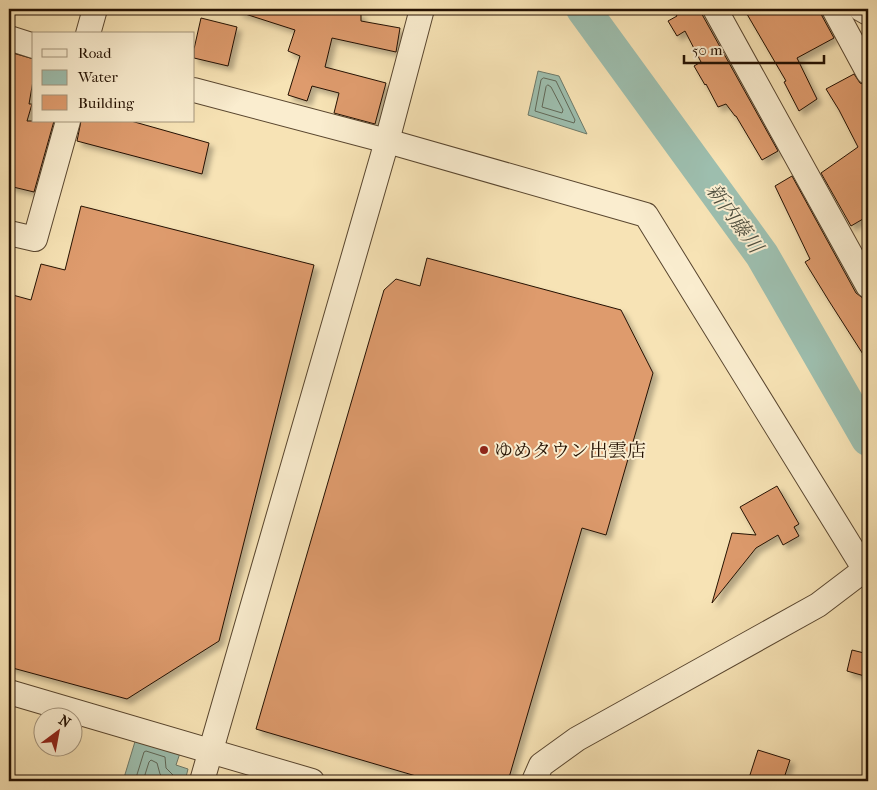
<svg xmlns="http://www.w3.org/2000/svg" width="877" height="790" font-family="'IM FELL French Canon','Noto Serif JP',serif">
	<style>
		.water { fill: #9dbeae; stroke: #6d7969 }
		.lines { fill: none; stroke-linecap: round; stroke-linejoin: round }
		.shore { stroke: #606858; stroke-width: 1 }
		.river { stroke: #9dbeae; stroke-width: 34 }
		.building { fill: #de9b6d; stroke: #241102; filter: url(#shadow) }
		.minor-casing { stroke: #59462f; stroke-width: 26 }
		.minor { stroke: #faedcf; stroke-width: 24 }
		.poi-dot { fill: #8f2418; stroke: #faedcf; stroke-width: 2 }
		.labels { text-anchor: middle; stroke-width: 4; stroke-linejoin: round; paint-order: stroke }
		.poi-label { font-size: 19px; fill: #241102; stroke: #faedcf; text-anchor: start }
		.water-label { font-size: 20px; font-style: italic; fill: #4e4e3e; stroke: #faedcf }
	</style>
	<defs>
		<filter id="shadow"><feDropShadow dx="4.5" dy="4.5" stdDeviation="2.5" flood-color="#0004"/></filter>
	</defs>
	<rect width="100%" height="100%" fill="#f7e3b5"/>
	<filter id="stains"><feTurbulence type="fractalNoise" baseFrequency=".004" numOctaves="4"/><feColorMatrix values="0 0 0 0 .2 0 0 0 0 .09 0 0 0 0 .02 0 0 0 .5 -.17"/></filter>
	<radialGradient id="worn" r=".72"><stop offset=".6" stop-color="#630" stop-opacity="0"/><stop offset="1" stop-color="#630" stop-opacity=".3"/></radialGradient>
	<g class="water">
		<path d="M538 71 559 76 587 134 528 115Z"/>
		<path d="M137 735 181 750 176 765 188 769 185 781H123Z"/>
	</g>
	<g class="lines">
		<g class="shore">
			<path d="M544 78 556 81 575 120 574 123 535 111 541 80Z"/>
			<path d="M548 85 551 87 563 110 562 113 542 107 546 87Z"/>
			<path d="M135 781 144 752 146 751 165 757 166 768 174 776V781"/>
			<path d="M143 781 149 762 151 760 157 763 160 774 166 781"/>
		</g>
		<path class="river" d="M583 9 762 255 868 439"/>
	</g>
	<g class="building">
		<path d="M239 9H344L361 14V21L400 28 396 52 332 38 325 67 386 83 375 124 334 113 339 93 312 86 307 101 288 95 300 56 288 51 295 30 239 12Z"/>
		<path d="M673 9H699L778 151 762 160 736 116H735L726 104 718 107 706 84 705 85 694 66 701 62 685 31 677 36 668 21 677 16Z"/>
		<path d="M744 9H820L822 16 834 38 797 58 817 99 799 111 784 82 786 81Z"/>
		<path d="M201 18 237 27 228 66 194 58V49Z"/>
		<path d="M9 52 34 59V75L29 104H32L27 121H54L34 192 9 186Z"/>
		<path d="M854 74 860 83 868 86V216L851 226 821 173 858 147 839 110 826 89Z"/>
		<path d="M81 121H131L209 143 202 174 77 141Z"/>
		<path d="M792 176 856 293 864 299 868 307V362L829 301 805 262 810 259 775 186Z"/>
		<path d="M81 206 314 265 219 641 127 699 9 667V294L31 300 41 264 65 270Z"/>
		<path d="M427 258 621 310 653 373 606 535 582 528 508 781H433L256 729 384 290 396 279 420 286Z"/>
		<path d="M777 486 799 524 794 527 799 536 783 545 778 535 756 548 712 603 732 533 756 535 740 507Z"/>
		<path d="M852 650 868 654V677L847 671Z"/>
		<path d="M758 750 790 760 783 781H748Z"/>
	</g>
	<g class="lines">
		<defs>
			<g id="minor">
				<path d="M715 9 868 286"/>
				<path d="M834 9 868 72"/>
				<path d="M861 9 868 13"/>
				<path d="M88 34 95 9"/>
				<path d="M9 38 34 46"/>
				<path d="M194 90 387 141 646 215 865 570"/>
				<path d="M9 233 35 239 68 121"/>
				<path d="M9 692 312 781"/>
				<path d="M202 781 387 141 422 9"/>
				<path d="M534 781 541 765 577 739 818 605 868 567"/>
			</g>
		</defs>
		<use href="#minor" class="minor-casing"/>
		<use href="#minor" class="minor"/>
	</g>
	<circle class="poi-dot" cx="484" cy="450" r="5"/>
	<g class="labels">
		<g class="poi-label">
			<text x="494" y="457">ゆめタウン出雲店</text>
		</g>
		<g class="water-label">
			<text transform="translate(735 218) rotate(54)" y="7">新内藤川</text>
		</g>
	</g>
	<rect width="877" height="790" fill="none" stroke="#f7e3b5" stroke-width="30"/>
	<rect x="10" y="10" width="857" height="770" fill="none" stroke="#241102" stroke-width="2.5"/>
	<rect x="15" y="15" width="847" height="760" fill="none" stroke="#241102"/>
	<rect x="32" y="32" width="162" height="90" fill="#faedcf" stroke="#a4957d"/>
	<rect x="42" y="49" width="25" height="8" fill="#faedcf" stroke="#a4957d"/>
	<text x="78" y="58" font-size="15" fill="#241102">Road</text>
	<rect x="42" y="70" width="25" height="15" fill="#9dbeae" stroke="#a4957d"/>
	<text x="78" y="82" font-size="15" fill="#241102">Water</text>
	<rect x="42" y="95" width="25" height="15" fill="#de9b6d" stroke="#a4957d"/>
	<text x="78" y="108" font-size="15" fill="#241102">Building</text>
	<g transform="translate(58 732) rotate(32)"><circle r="24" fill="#faedcf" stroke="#a4957d"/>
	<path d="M0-4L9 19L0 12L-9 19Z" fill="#8f2418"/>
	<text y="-8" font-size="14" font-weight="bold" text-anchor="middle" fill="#241102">N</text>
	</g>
	<path d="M684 55v8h140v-8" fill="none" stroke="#241102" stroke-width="2.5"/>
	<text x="692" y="55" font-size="15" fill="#241102" stroke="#faedcf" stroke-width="4" paint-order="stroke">50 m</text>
	<rect width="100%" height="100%" filter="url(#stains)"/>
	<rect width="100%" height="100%" fill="url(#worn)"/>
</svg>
